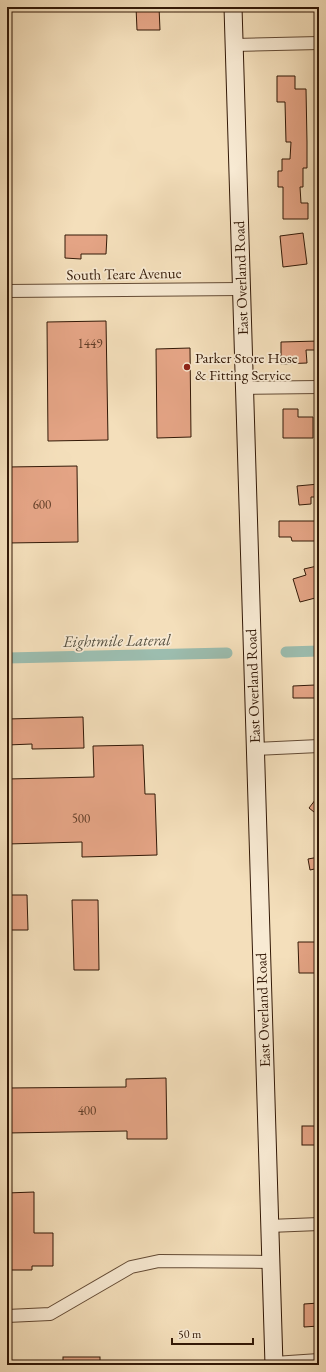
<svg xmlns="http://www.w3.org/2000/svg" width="326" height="1372" font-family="'EB Garamond',serif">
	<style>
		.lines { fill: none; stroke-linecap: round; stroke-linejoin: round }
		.canal { stroke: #9cbdaf; stroke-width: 11 }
		.building { fill: #e4a485; stroke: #331907 }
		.minor-casing { stroke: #634a34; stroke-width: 14 }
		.secondary-casing { stroke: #331907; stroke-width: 19 }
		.minor { stroke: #f8ead3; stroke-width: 12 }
		.secondary { stroke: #f8ead3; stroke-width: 17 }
		.poi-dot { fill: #8f2418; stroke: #f8ead3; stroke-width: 1.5 }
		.labels { text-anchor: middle; stroke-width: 3.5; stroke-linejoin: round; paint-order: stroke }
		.number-label { font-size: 13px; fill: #5f3c26 }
		.street-label { font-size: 15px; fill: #331907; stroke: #f8ead3 }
		.poi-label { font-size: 15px; fill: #331907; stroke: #f8ead3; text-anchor: start }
		.water-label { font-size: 16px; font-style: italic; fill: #585242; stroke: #f8ead3 }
	</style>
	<rect width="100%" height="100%" fill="#f4dfbb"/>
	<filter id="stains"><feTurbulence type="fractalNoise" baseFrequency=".005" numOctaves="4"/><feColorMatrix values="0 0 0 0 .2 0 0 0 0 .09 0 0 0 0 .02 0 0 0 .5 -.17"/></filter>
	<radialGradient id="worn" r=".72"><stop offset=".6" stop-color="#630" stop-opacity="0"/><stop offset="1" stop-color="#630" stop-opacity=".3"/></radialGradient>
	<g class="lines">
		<g class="canal">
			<path d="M286 652 319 651"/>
			<path d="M7 658 227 653"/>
		</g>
	</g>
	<g class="building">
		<path d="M136 7H159L160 30H137Z"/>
		<path d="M277 76H295V89H306L307 142V168H303V187H300L301 203H308V219H283V187H278V171H282V159H290L291 142H286L285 102H277Z"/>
		<path d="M303 233 307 264 283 267 280 236Z"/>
		<path d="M65 235H107L106 254H81V259L65 258Z"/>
		<path d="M106 321 108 440 48 441 47 322Z"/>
		<path d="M319 341V350H306L307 363 281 364V342Z"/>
		<path d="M190 348 191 437 157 438 156 349Z"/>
		<path d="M283 409H298V417H313V438H283Z"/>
		<path d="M77 466 78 542 7 543V467Z"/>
		<path d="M319 484V497H311V504L299 505 297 486Z"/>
		<path d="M279 521H317V541H292L291 537H279Z"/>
		<path d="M317 566 319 574V581L315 582 319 597 300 602 293 579 306 575 304 569Z"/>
		<path d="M315 685V698H293V686Z"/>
		<path d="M83 717 84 748 32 749V744L7 745V719Z"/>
		<path d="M143 745 145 794H155L157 855 82 857V842L7 844V779L94 777 93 746Z"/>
		<path d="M319 795V816L309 808Z"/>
		<path d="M319 857V868L310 870 308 859Z"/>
		<path d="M7 895H27L28 930H7Z"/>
		<path d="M72 900H98L99 970H74Z"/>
		<path d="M298 942H315L316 962H319V973H299Z"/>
		<path d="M166 1078 167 1139H127V1131L7 1133V1088L126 1087V1079Z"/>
		<rect x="302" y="1126" width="17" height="19"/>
		<path d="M34 1192V1233H53V1266H32V1270H7V1193Z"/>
		<path d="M319 1303V1326L304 1327V1304Z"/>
		<rect x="63" y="1357" width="37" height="8"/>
	</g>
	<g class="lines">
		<defs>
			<g id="minor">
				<path d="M234 45 319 43"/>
				<path d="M7 291 241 289"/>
				<path d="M244 388 319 387"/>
				<path d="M255 749 319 746"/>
				<path d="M269 1226 319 1224"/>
				<path d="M7 1316 50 1314 131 1267 159 1261 271 1262"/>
				<path d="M274 1363 319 1360"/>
			</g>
			<path id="secondary" d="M233 7 274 1365"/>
		</defs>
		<use href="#minor" class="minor-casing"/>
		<use href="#secondary" class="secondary-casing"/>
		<use href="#minor" class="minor"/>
		<use href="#secondary" class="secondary"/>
	</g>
	<circle class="poi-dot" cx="187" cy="367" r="4"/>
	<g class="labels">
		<g class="number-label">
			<text x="90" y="348">1449</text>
			<text x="42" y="509">600</text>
			<text x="81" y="823">500</text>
			<text x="87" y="1115">400</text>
		</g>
		<g class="street-label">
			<text transform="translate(124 274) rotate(-1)" y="5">South Teare Avenue</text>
			<text transform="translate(241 278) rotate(-92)" y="5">East Overland Road</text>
			<text transform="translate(253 686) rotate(-92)" y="5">East Overland Road</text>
			<text transform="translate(263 1010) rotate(-92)" y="5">East Overland Road</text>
		</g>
		<g class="poi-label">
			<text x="195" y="363">Parker Store Hose<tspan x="195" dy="17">&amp; Fitting Service</tspan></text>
		</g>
		<g class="water-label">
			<text transform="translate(117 640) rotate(-1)" y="6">Eightmile Lateral</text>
		</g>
	</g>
	<rect width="326" height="1372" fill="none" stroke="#f4dfbb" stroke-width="24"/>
	<rect x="8" y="8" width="310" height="1356" fill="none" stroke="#331907" stroke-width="2"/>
	<rect x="12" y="12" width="302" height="1348" fill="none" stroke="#331907"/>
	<path d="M172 1338v6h81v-6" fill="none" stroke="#331907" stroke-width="2"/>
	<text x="178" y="1338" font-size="12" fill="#331907" stroke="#f8ead3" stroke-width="3" paint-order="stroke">50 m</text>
	<rect width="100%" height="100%" filter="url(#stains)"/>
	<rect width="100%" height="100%" fill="url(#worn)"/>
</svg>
